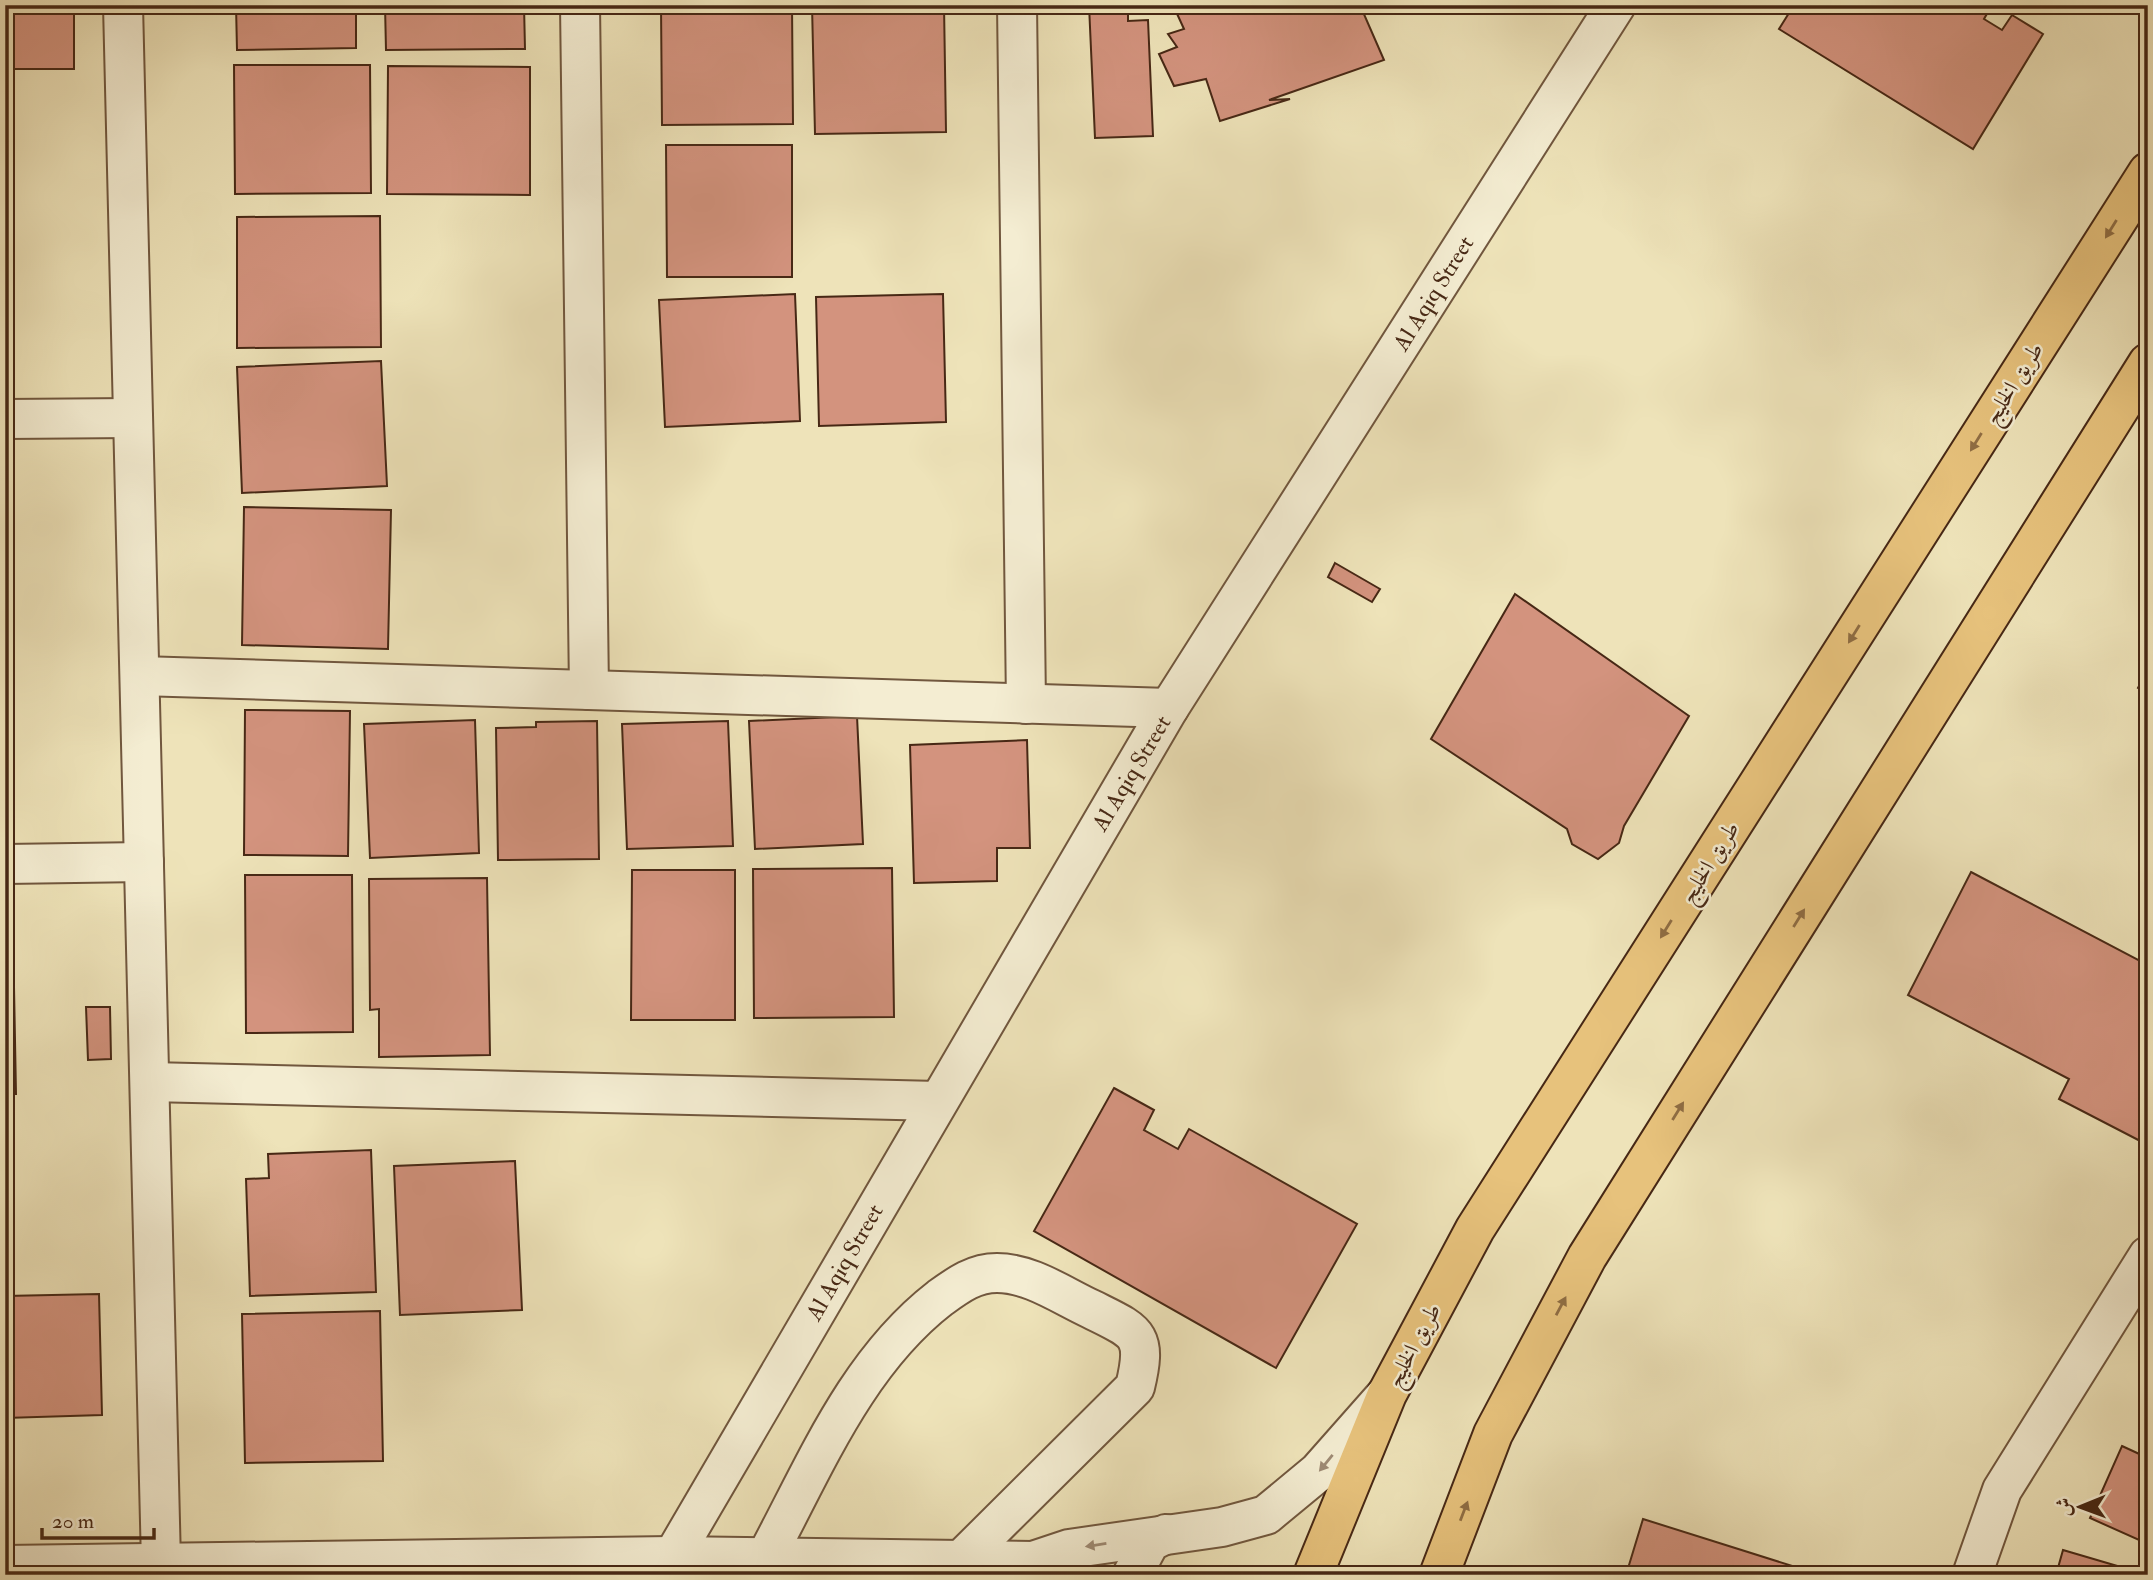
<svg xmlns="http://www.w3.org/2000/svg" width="2153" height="1580" font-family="'IM FELL Double Pica',Amiri,serif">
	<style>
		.building { fill: #d3937e; stroke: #472815; stroke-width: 2 }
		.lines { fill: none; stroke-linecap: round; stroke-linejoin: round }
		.minor-casing { stroke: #71573e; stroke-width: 42 }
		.major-casing { stroke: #472815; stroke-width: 42 }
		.minor { stroke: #f4edd2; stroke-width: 38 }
		.major { stroke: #e7c27c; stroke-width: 38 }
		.oneway { fill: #8f6d43 }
		.oneway2 { fill: #9e8a74 }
		.labels { text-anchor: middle; stroke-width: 5; stroke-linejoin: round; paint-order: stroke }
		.street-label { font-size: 23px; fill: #472815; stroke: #f4edd2 }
	</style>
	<rect width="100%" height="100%" fill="#eee3b9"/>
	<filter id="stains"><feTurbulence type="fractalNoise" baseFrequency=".00286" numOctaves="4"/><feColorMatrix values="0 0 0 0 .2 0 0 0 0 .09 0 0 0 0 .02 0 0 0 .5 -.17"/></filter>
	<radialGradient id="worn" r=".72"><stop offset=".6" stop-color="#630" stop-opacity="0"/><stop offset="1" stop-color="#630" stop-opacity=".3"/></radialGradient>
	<g class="building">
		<rect x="5" y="5" width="69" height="64"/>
		<path d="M236 5H356V48L237 50Z"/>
		<path d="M385 5H524L525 49 386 50Z"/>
		<path d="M661 5H792L793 124 662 125Z"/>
		<path d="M812 5H944L946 132 815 134Z"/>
		<path d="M1089 5H1128V21L1148 20 1153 136 1095 138Z"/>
		<path d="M1173 5H1360L1384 60 1269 100 1290 99 1220 121 1206 79 1174 86 1159 54 1177 47 1168 34 1184 29Z"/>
		<path d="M1794 5H1992L1984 19 2002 30 2012 15 2043 34 1973 149 1779 29Z"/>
		<path d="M234 65H370L371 193 235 194Z"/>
		<path d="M388 66 530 67V195L387 194Z"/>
		<path d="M666 145H792V277H667Z"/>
		<path d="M380 216 381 347 237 348V217Z"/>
		<path d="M795 294 800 421 665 427 659 300Z"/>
		<path d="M943 294 946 422 819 426 816 297Z"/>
		<path d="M381 361 387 486 242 493 237 367Z"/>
		<path d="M244 507 391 510 388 649 242 645Z"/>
		<path d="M1335 563 1380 589 1372 602 1328 577Z"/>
		<path d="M1515 594 1689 716 1624 826 1619 843 1598 859 1572 844 1567 829 1431 739Z"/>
		<path d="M2148 670V694L2138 688Z"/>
		<path d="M245 710 350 711 348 856 244 855Z"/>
		<path d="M857 716 863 844 755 849 749 721Z"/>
		<path d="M475 720 479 853 370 858 364 724Z"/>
		<path d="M597 721 599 859 498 860 496 728 536 727V722Z"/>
		<path d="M728 721 733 846 627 849 622 724Z"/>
		<path d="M1027 740 1030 848H997V881L914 883 910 745Z"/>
		<path d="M892 868 894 1017 754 1018 753 869Z"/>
		<path d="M632 870H735V1020H631Z"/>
		<path d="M1971 872 2148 965V1145L2059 1099 2069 1079 1908 995Z"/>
		<path d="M245 875H352L353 1032 246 1033Z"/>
		<path d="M487 878 490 1055 379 1057V1009L370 1010 369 879Z"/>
		<path d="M5 880H12L16 1094H5Z"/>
		<path d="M86 1007H110L111 1059 88 1060Z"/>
		<path d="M1114 1088 1154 1110 1144 1130 1178 1149 1189 1129 1357 1224 1276 1368 1034 1231Z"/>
		<path d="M371 1150 376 1292 250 1296 246 1179 269 1178 268 1154Z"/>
		<path d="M515 1161 522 1310 400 1315 394 1166Z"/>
		<path d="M99 1294 102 1415 5 1418V1296Z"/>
		<path d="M380 1311 383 1461 245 1463 242 1314Z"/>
		<path d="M2122 1446 2148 1458V1544L2090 1518Z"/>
		<path d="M1643 1519 1821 1575H1626Z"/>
		<path d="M2063 1550 2148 1575H2056Z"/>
	</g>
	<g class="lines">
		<defs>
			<g id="minor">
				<path d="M123 5 161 1563"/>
				<path d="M580 5 589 690"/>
				<path d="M1017 5 1026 704"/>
				<path d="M5 419 133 418"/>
				<path d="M140 676 1169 708"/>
				<path d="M5 864 144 862"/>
				<path d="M150 1082 938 1101"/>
				<path d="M766 1557C815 1466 856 1363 940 1298 958 1285 974 1273 997 1273 1030 1273 1061 1295 1091 1309 1137 1332 1148 1333 1135 1387L961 1560"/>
				<path d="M5 1565 671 1556 1033 1561 1069 1549 1222 1527 1266 1515 1318 1472 1386 1395"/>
				<path d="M662 1575 1169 708 1616 5"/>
				<path d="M1132 1575 1150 1542 1166 1534"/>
				<path d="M1972 1575 2002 1490 2148 1256"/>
			</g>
			<g id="major">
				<path d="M1313 1575 1387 1394 1475 1229 2148 172"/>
				<path d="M1439 1575 1493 1434 1587 1257 2148 363"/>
			</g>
		</defs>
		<use href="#minor" class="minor-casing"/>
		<use href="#major" class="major-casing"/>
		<use href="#minor" class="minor"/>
		<use href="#major" class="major"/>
	</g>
	<defs><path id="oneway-solid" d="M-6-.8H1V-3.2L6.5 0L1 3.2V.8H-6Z" transform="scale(1.75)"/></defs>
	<g class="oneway">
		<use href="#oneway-solid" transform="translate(2111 229) rotate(122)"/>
		<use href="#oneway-solid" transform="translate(1976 442) rotate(122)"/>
		<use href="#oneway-solid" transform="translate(1854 634) rotate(122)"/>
		<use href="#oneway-solid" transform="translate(1799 918) rotate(-58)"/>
		<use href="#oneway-solid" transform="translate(1666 929) rotate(122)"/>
		<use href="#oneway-solid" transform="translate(1678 1111) rotate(-58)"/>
		<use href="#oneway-solid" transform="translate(1561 1306) rotate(-62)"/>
		<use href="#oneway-solid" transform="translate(1464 1511) rotate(-69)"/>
	</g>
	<g class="oneway2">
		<use href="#oneway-solid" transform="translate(1326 1463) rotate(129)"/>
		<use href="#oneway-solid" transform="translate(1096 1545) rotate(171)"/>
	</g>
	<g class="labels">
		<g class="street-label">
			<text transform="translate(1433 293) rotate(-58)" y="8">Al Aqiq Street</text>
			<text transform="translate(2013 383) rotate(-58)" y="8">طريق الخليج</text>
			<text transform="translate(1131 773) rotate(-59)" y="8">Al Aqiq Street</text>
			<text transform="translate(1709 862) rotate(-58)" y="8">طريق الخليج</text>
			<text transform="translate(844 1262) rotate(-60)" y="8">Al Aqiq Street</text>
			<text transform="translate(1413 1345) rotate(-62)" y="8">طريق الخليج</text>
		</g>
	</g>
	<rect width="2153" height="1580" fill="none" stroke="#eee3b9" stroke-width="28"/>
	<rect x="7" y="7" width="2139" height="1566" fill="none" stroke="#472815" stroke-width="3.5"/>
	<rect x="14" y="14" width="2125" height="1552" fill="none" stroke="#472815" stroke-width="2"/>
	<g transform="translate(2080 1507) rotate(269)" stroke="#f4edd2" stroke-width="5" paint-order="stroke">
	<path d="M0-5L12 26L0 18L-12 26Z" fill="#472815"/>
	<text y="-10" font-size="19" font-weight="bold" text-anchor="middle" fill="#472815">ش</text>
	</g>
	<path d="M42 1528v10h112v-10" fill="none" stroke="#472815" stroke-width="3.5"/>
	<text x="52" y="1528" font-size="21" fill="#472815" stroke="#f4edd2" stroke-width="5" paint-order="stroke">20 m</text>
	<rect width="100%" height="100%" filter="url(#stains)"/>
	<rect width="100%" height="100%" fill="url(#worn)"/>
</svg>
